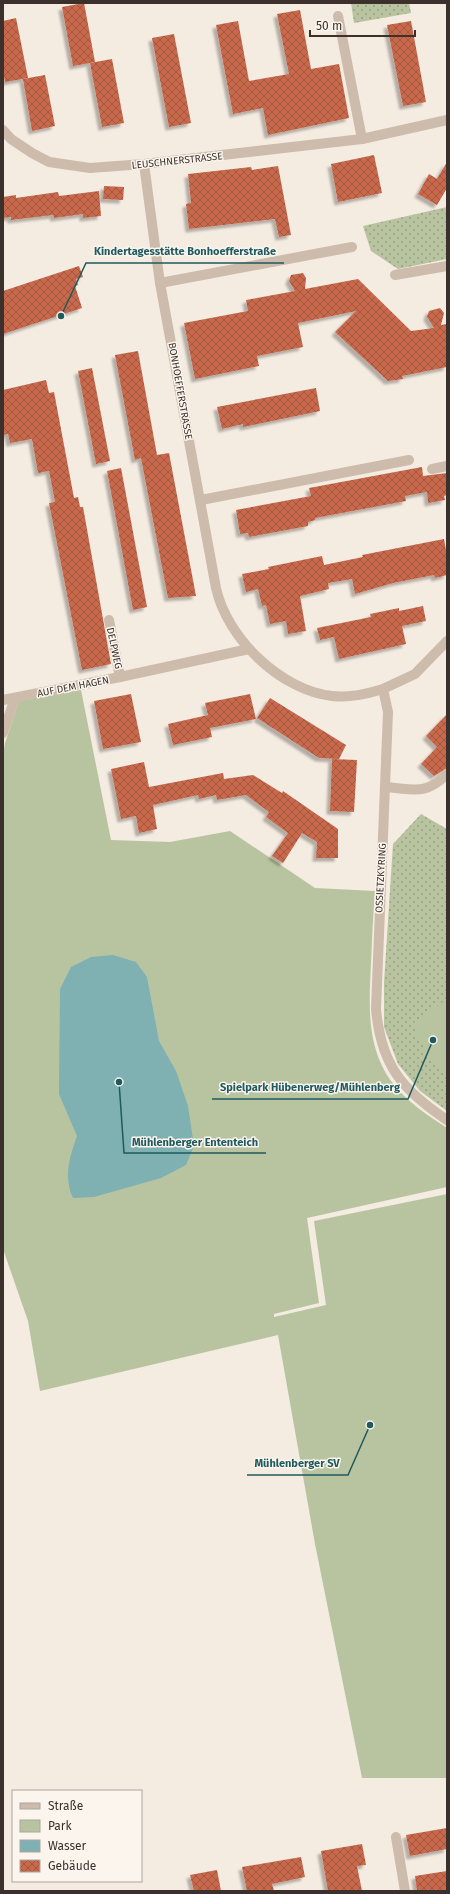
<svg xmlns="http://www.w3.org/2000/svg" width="450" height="1894" font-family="'Fira Sans',sans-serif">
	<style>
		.grass { fill: url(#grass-dots) }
		.green { fill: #b8c4a0 }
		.water { fill: #7fb0b2 }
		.building { fill: url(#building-cross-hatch); filter: url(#shadow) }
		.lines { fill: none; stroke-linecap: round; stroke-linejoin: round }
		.minor { stroke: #cdbbac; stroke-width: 10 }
		.labels { text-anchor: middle; stroke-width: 3; stroke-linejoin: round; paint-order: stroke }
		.street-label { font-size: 10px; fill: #3b302b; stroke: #fbf5ee }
		.leader { fill: none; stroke: #1f5a5e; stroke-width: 1.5 }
		.callout-dot { fill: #1f5a5e; stroke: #fbf5ee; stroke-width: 1.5 }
		.callout-label { font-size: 11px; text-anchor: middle; font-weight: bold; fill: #1f5a5e; stroke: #fbf5ee; stroke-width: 3; stroke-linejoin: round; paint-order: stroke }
	</style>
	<defs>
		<pattern id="grass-dots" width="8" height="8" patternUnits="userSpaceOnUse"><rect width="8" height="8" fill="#b8c4a0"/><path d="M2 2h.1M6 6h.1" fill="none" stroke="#97a083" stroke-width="1.8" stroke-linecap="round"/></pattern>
		<pattern id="building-cross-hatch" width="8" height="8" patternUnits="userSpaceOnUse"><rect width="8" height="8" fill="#c8694b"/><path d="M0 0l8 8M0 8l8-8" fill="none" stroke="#a4573f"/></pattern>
		<filter id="shadow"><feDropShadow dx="-3.5" dy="3.5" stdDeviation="1" flood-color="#0004"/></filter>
	</defs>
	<rect width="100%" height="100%" fill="#f4ebe1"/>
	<g class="grass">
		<path d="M351 3H409L411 13 354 23Z"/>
		<path d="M447 207V259L398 269 371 251 363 226Z"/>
		<path d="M421 814 447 829V1111L420 1091 398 1064 384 1027V983L393 844Z"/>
	</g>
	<g class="green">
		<path d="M81 690 111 840 170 842 230 831 315 888 375 891C373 915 372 940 371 964 369 1005 366 1046 391 1081 406 1101 427 1115 447 1128V1187L307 1218 319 1303 274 1314V1317L326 1305 314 1221 447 1194V1778H362L315 1544 278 1335 40 1391 28 1321 3 1249V755L5 743 19 701Z"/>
		<path d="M447 999V1074L428 1056 412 1024Z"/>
	</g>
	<path class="water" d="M113 955 136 962 147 977 159 1041 176 1071 188 1106 194 1146 186 1165 161 1178 94 1197 73 1198C63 1177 70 1156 77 1136L59 1094 60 989 71 967 91 957Z"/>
	<g class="building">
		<path d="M84 3 95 62 73 66 62 7Z"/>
		<path d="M300 10 311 69 339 64 349 118 268 135 263 108 233 114 216 25 238 21 249 81 289 74 277 14Z"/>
		<path d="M16 18 28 78 5 82 3 69V21Z"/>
		<path d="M411 21 426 102 403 106 387 25Z"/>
		<path d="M174 34 191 123 169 127 152 38Z"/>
		<path d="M112 59 124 123 102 127 90 63Z"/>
		<path d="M45 75 55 126 32 131 23 79Z"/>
		<path d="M374 155 382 193 338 202 331 164Z"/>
		<path d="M447 162V188L437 205 418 194 429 174 437 179Z"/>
		<path d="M278 166 291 235 279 237 275 219 189 229 186 204 191 203 188 174 251 167 252 170Z"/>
		<path d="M104 186 124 187 123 200 103 199Z"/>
		<path d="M99 191 101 216 83 218V214L54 218 53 215 11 220V217L3 218V197L16 195V198L58 192 59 196Z"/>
		<path d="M79 266 83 277 76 279 78 285 75 286 82 308 3 334V291Z"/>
		<path d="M303 273 306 278 305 289 358 279 411 331 434 328 427 317 429 311 440 308 444 313 441 325 447 324V367L402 376 403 379 388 381 335 332 356 311 298 323 303 347 257 356 259 366 195 379 184 323 248 311 246 300 295 291 289 281 291 275Z"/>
		<path d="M138 351 157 455 169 453 196 596 168 598 141 458 135 460 115 355Z"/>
		<path d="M92 368 110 461 96 464 78 371Z"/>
		<path d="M46 380 49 393 54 392 74 498 78 497 80 507H83L111 664 82 670 49 503 55 502 49 471 38 473 32 439 10 443 8 434 3 435V390Z"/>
		<path d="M316 388 320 411 243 427V424L222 429 217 407Z"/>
		<path d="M422 467 423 476 447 473V495L444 496 445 500 428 503 427 492 405 496 406 501 315 518V520L308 522V526L249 537 248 533 240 534 236 510 311 496 309 488Z"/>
		<path d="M121 468 147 607 133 610 107 471Z"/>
		<path d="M444 539 447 556V575L435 578 434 575 393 583 355 594 352 579 328 583 329 589 300 596 306 631 288 634 286 621 270 624 266 605 262 606 258 589 246 592 242 574 269 569 268 567 322 556 324 565 363 557 362 555Z"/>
		<path d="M423 606 426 621 402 626 406 644 339 659 334 637 320 640 317 628 371 617 370 614 399 608V611Z"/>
		<path d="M131 694 141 742 103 749 94 701Z"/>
		<path d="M250 694 256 719 210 728 212 737 173 745 168 724 208 715 205 703Z"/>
		<path d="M270 698 346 745 339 759 319 758 257 718Z"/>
		<path d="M447 714V768L434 776 421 764 437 747 426 736Z"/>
		<path d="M332 759 357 760 354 812 330 811Z"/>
		<path d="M144 762 149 787 223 773 224 779 253 775 282 793 283 791 338 829V858H316L317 842 302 833 283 863 272 856 288 833 266 817 269 812 246 795 217 800 216 795 199 799 198 795 153 805 157 829 139 833 136 816 121 819 111 769Z"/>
		<path d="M447 1828V1849L410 1856 406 1835Z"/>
		<path d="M362 1844 366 1865 357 1866 362 1891H328L321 1851Z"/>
		<path d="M301 1857 305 1877 272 1884 274 1891H247L242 1867Z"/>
		<path d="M217 1870 221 1891H194L190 1875Z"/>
		<path d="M447 1871V1891H417L415 1876Z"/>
	</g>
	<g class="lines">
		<g class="minor">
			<path d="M338 16 362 139"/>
			<path d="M3 130 11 139 32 153 49 162 90 168 144 164 362 139 447 120"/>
			<path d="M144 164 160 283 216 588C227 638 280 690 332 696 350 698 366 694 383 689"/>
			<path d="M395 275 447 266"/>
			<path d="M160 283 352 247"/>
			<path d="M432 469 447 466"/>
			<path d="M201 500 409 460"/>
			<path d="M109 620 120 677"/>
			<path d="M447 641 415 674 383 689 388 712 376 1009C381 1065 402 1090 447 1120"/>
			<path d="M3 700 120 677 249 649"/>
			<path d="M3 733 15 698"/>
			<path d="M385 787C414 789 425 796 447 774"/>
			<path d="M396 1837 405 1891"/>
		</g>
	</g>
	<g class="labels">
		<g class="street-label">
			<text transform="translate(177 160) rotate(-6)" y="4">LEUSCHNERSTRASSE</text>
			<text transform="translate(181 391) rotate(80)" y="4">BONHOEFFERSTRASSE</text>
			<text transform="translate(115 648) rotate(78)" y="4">DELPWEG</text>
			<text transform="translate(73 686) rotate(-11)" y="4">AUF DEM HAGEN</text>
			<text transform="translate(380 878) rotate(-87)" y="4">OSSIETZKYRING</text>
		</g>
	</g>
	<path class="leader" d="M61 316L86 263H284M433 1040L408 1099H212M119 1082L124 1153H266M370 1425L348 1475H247"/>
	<g class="callout-dot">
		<circle cx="61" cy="316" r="4"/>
		<circle cx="433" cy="1040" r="4"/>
		<circle cx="119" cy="1082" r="4"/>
		<circle cx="370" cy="1425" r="4"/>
	</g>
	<g class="callout-label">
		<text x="185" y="255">Kindertagesstätte Bonhoefferstraße</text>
		<text x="310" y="1091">Spielpark Hübenerweg/Mühlenberg</text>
		<text x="195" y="1146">Mühlenberger Ententeich</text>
		<text x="297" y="1467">Mühlenberger SV</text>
	</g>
	<rect width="450" height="1894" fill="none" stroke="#3b302b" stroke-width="8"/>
	<rect x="12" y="1790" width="130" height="92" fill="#fbf5ee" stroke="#aea6a0"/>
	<rect x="20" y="1803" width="20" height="6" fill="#cdbbac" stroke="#aea6a0"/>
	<text x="48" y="1810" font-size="12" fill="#3b302b">Straße</text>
	<rect x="20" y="1820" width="20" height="12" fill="#b8c4a0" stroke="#aea6a0"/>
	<text x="48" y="1830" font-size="12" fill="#3b302b">Park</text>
	<rect x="20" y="1840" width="20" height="12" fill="#7fb0b2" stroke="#aea6a0"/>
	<text x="48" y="1850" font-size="12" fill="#3b302b">Wasser</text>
	<rect x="20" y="1860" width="20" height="12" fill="url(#building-cross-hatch)" stroke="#aea6a0"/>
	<text x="48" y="1870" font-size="12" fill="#3b302b">Gebäude</text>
	<path d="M310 30v6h105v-6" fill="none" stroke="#3b302b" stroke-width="2"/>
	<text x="316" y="30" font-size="12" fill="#3b302b" stroke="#fbf5ee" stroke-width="3" paint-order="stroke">50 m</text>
</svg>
